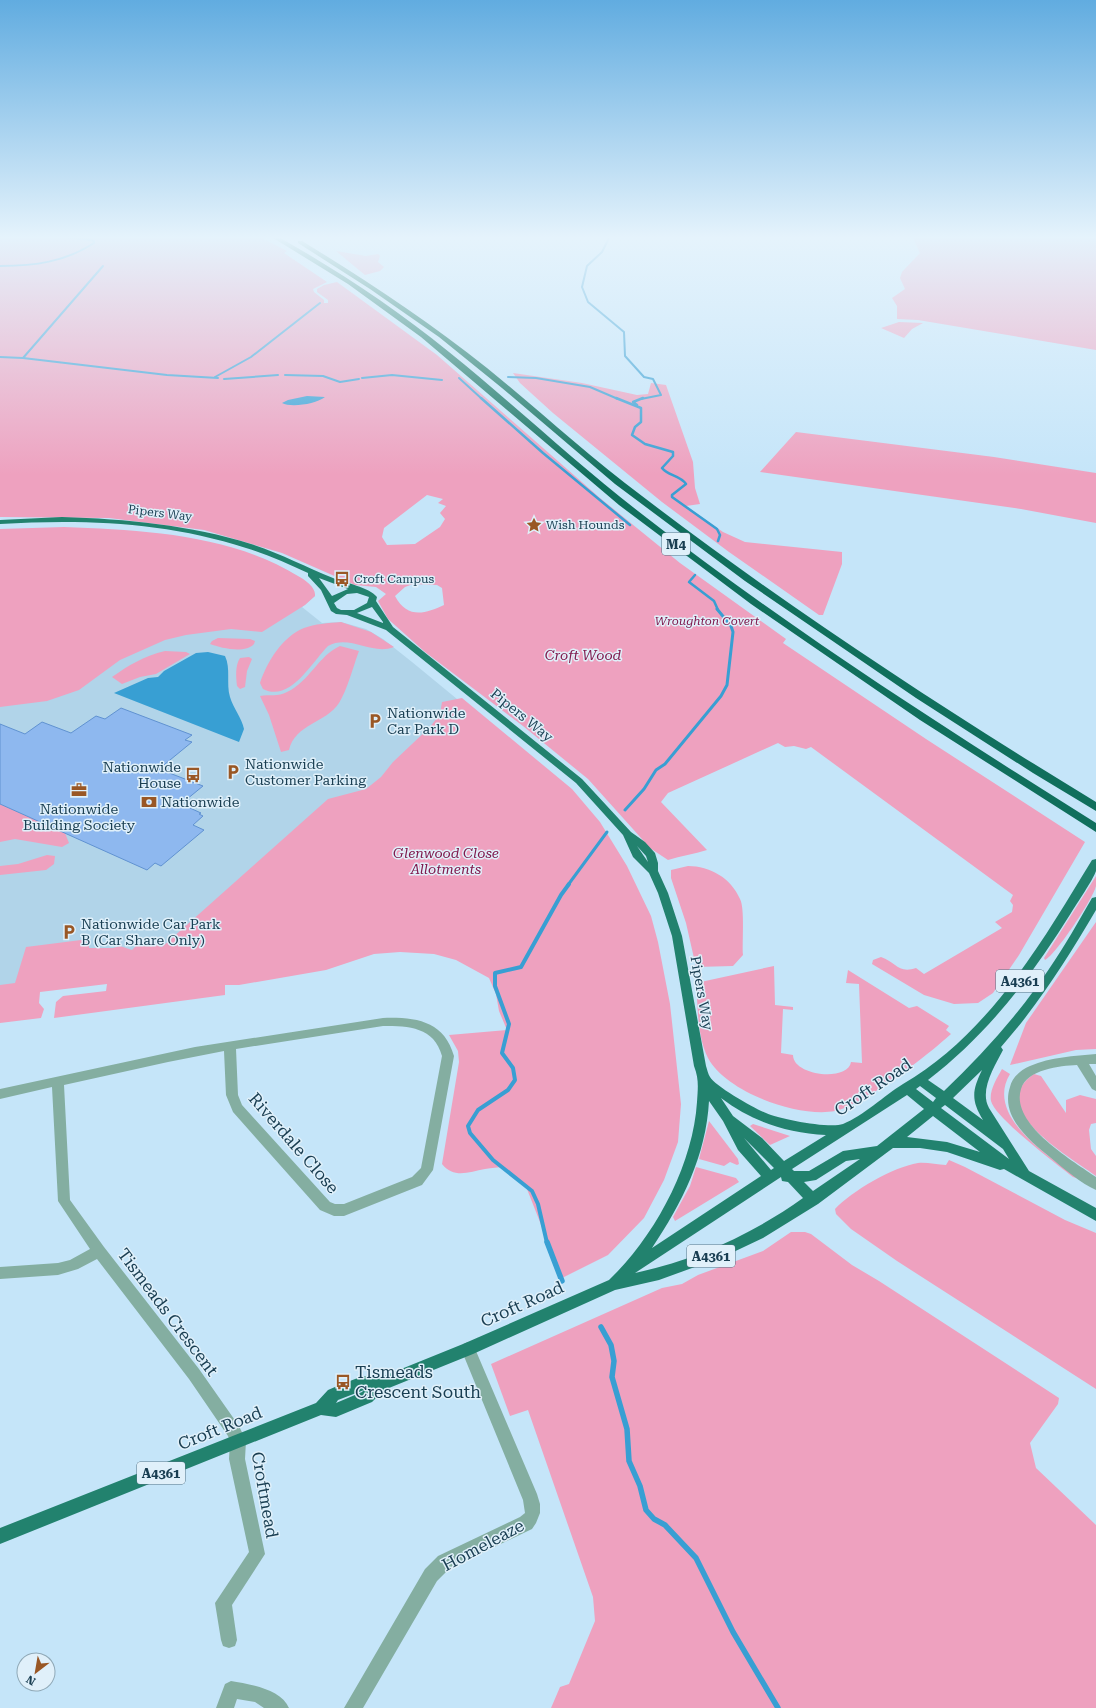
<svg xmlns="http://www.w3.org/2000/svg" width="1096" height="1708" font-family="'Roboto Serif',serif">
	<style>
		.built { fill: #b1d4e9 }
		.green { fill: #eea1bf; fill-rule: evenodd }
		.water { fill: #389fd3 }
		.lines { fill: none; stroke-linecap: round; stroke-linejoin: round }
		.stream-far4 { stroke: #389fd3; stroke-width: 2 }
		.stream-far3 { stroke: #389fd3; stroke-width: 2.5 }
		.stream-far2 { stroke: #389fd3; stroke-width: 3 }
		.stream-far1 { stroke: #389fd3; stroke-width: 4 }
		.stream { stroke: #389fd3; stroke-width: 5.5 }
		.building { fill: #8eb8ef; stroke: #6092d1 }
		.minor { fill: #84aea1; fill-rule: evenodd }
		.major { fill: #22826e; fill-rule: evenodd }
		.highway { fill: #106f5c; fill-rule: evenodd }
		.labels { text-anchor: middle; stroke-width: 3; stroke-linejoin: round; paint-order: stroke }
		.far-street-label { font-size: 12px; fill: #193e52; stroke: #e0f0fa }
		.far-poi-label { font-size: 12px; fill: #193e52; stroke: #e0f0fa; text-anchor: start }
		.far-park-label { font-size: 12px; font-style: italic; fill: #801a4e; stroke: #e0f0fa }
		.shield { fill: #e0f0fa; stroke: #557384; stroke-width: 1 }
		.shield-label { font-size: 13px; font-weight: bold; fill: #193e52 }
		.park-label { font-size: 14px; font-style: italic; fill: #801a4e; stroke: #e0f0fa }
		.poi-label { font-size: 14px; fill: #193e52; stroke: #e0f0fa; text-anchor: start }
		.street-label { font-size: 14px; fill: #193e52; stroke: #e0f0fa }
		.near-street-label { font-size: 17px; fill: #193e52; stroke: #e0f0fa }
		.near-poi-label { font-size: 17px; fill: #193e52; stroke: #e0f0fa; text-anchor: start }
	</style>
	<rect width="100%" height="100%" fill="#c5e5f9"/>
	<path class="built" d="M262 558 289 571 312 587 315 596 302 607 322 623 341 622 366 629 383 639 412 662 457 699 460 709 458 715 166 960 0 997V689Z"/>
	<g class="green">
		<path d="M0 236H258L287 251 284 253 327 282 313 289 314 292 324 300V303H328V300L317 292V289L324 285 337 282 437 355 600 498 680 563 786 639 783 643 926 739 1085 842 1019 955 993 993 978 1003 954 1004 924 995 872 964 873 960 881 957C896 962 898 974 916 968L924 974 1002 928 995 922 1012 912 1013 905 1010 901 1013 895 811 747 806 749 794 746 785 747 778 743 668 793 661 802 707 850C694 854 681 856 668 860L650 848 588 779 523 726 425 652 388 619 378 601 386 594 376 587 355 585 282 553 204 530 109 518 0 517ZM427 495 443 499 438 503 446 506 440 513 445 519 440 527 415 544 387 545 382 537 384 528ZM413 584 437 585 442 588 444 605C425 614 407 619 395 596L405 587Z"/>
		<path d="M912 236H1066L1096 239V350L918 320 897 319V306L892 298 905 289 900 278 902 272 920 253Z"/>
		<path d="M336 251 366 256 378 254 380 256 378 262 384 267 380 271 365 275Z"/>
		<path d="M899 322 923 323 912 329 904 338 881 328Z"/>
		<path d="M513 373 582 383 637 395 648 394 651 383 666 385 693 462 695 488 700 504 686 506 723 532 745 542 842 552V564L823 615H819L729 552 662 502 553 413 520 383Z"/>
		<path d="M796 432 994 457 1096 473V523L1021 509 760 472Z"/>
		<path d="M64 527C142 530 230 534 298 576 305 580 316 587 315 596L305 605 262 632 231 629 186 635 165 640 120 660 79 690 47 701 0 707V529Z"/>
		<path d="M341 622 371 632 394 647C372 656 350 634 328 646 312 662 290 703 263 689L260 683C267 662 282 637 304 628 314 624 329 623 341 622Z"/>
		<path d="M218 638 250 639 255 641 254 644C245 654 221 648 210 644L212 641Z"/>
		<path d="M340 646 359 651C354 664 347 691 339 703 326 723 295 724 289 750L281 752 269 715 260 696C269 694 278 697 287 692 309 682 319 655 340 646Z"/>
		<path d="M165 651 186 652 190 654 156 674 140 677 122 684 112 677C129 665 144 656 165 651Z"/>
		<path d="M249 657 252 659 247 671 245 687 240 689 237 686C236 676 235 666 240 658Z"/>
		<path d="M462 698 572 789 600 822 627 866 651 916 658 942 670 1004 681 1104 678 1142 664 1180 644 1218 608 1255 562 1278 525 1184 504 1167C498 1167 492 1168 485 1169 469 1172 454 1179 442 1164L459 1062 458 1051 449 1035 507 1030 499 1011 496 994 489 978 456 960 434 954 400 952 374 954 326 970 239 985H225V995L54 1018 56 1002 63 996 106 991 107 984 40 992 39 1003 44 1009 41 1018 0 1023V985L15 983 26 947 89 939V948H113L120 946 132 950 142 940 162 947 328 799 366 789 381 777 393 762 430 727 440 714 442 702Z"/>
		<path d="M0 804 65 833 69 843 62 847 15 839 0 842Z"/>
		<path d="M47 855 55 856 54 864 46 870 0 875V866L18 864Z"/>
		<path d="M688 866C710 866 731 878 740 899 745 908 742 943 743 955L733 966 696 967 686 923 671 878V870Z"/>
		<path d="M1096 876C1096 879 1096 883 1096 886 1093 899 1056 954 1045 960L1044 958Z"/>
		<path d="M1096 922V1049L1076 1050 1010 1065 1026 1023Z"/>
		<path d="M774 966 775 1005 793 1007V1010L783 1009 781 1053 793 1055C793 1076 848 1082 851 1062L862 1063 859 984 846 983 848 970 909 1008 917 1006 949 1026 946 1030 951 1034C928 1055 864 1105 835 1111 798 1118 726 1092 708 1058 697 1036 698 1006 696 983Z"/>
		<path d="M1002 1069 1010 1074C984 1117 1051 1157 1079 1179L1073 1177C1058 1165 995 1118 991 1101 989 1091 997 1078 1002 1069Z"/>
		<path d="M1034 1074 1041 1076 1066 1113V1100L1080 1095 1096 1099V1123L1091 1124 1089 1130 1091 1149 1096 1156V1176C1070 1157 983 1108 1034 1074Z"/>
		<path d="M709 1121 738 1159 739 1164 737 1165 730 1162 724 1166 699 1159Z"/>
		<path d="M753 1124 790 1136 770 1145 750 1126Z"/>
		<path d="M949 1160 965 1167 1065 1220 1096 1233V1389L897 1261 851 1229 836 1214 835 1209C852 1191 893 1167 918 1163 927 1162 937 1165 946 1165Z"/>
		<path d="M696 1167 736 1178 739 1182 675 1221 673 1217 690 1186Z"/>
		<path d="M791 1232H805L811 1234 852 1265 879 1281 1059 1398 1058 1404 1030 1443 1036 1468 1096 1525V1708H551L560 1687 569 1684 595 1621 593 1597 528 1410 510 1416 491 1364 662 1288 682 1284 698 1275 763 1251Z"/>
	</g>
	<g class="water">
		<path d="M307 396 325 397C316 404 291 408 282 403L288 400Z"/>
		<path d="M208 652 225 656C231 668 226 684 230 697 233 708 242 718 244 729L239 742 114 693 148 678 158 677 164 671 196 653Z"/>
	</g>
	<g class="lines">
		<g class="stream-far4">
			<path d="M605 236 609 238 602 252 587 266 582 287 588 302 624 332 625 356 644 377 653 379 661 395 641 399"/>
			<path d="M0 266C34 266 65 262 94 243V241L91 240 58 236"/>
			<path d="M103 266 23 358 167 375 218 378"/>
			<path d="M0 357 23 358"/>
			<path d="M285 375 323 376 340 382 359 379"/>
			<path d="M215 377 251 357 320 303"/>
			<path d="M508 377 536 378 590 387 618 399"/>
			<path d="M362 378 392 375 442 380"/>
			<path d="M459 378 482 399"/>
			<path d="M224 379 278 375"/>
		</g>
		<g class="stream-far3">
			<path d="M481 398 543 453 630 525"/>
			<path d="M616 398 641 408V422L635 427 632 435 645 444 673 452V456L662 468C668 476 680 475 686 484L672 495V497L717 529 720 535 718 541"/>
			<path d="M637 405 633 402 643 398"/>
			<path d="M695 575 689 582 714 601 718 610"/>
		</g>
		<g class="stream-far2">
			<path d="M625 810 644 789 656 770 665 764 721 696 727 685 733 632 731 626 717 609"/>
			<path d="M568 885 607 832"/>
		</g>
		<path class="stream-far1" d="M547 1243 538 1204 532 1191 493 1160 470 1133 468 1126 478 1110 508 1090 515 1080 513 1068 502 1053 509 1024 495 986V973L521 967 561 895 569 884"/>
		<g class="stream">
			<path d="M547 1242 562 1281"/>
			<path d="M601 1327 611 1345 614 1361 612 1377 627 1429 629 1461 640 1486 646 1510 654 1519 665 1525 696 1558 733 1632 778 1708"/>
		</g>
	</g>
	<path class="building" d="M121 708 192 735 185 740 192 742 159 769 203 786 181 804 201 813 199 814 203 816 193 825 204 830 161 866 155 863 147 870 0 804V724L25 734 42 722 71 733 96 716 105 719Z"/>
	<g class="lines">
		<g class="minor">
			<path d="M383 1018C416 1017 444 1021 454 1056L433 1170 422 1185 344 1216H334L320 1210 233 1112 226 1095 224 1051 168 1062 64 1085 70 1200 104 1247 199 1369 239 1426 246 1441 245 1459 265 1554 232 1605 237 1640 235 1646 229 1648 223 1646 221 1640 215 1603 249 1552 229 1459 230 1441 228 1436 189 1379 97 1259 78 1269 58 1275 0 1279V1267L58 1263 70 1260 90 1249 58 1201 52 1087 0 1099V1089L195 1047ZM383 1026C409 1026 434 1027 442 1056L421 1168 412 1177 344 1204H335L330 1202 242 1105 238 1095 236 1049Z"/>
			<path d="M1096 1054V1064H1089L1096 1076V1091L1092 1089 1077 1065C1060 1066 1027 1069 1021 1089 1010 1124 1072 1160 1096 1177V1190C1082 1184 1063 1168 1051 1158 1030 1141 1000 1117 1010 1087 1012 1077 1021 1070 1030 1066 1051 1057 1074 1056 1096 1054Z"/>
			<path d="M468 1342 473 1344 537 1494 540 1504V1513L536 1523 532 1529 450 1568 437 1581 363 1708H344L425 1569 438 1556 520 1517 525 1513 523 1500 461 1349 463 1344Z"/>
			<path d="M231 1681C249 1684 281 1689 289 1708H264L255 1702 237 1699 234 1708H216L225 1684Z"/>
		</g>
		<path class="major" d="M62 517C127 519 190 525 251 544 279 553 306 567 333 578 345 583 369 587 377 597L376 601 393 627 582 779 631 832 645 842 655 853 658 863V871L668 893 682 936 706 1066C707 1069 708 1074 710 1077 715 1086 755 1109 766 1113 779 1119 830 1129 843 1124 863 1116 885 1095 903 1084 989 1034 1042 942 1092 860L1096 859C1096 862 1096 867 1096 871 1093 880 1077 903 1071 913 1031 977 989 1033 928 1080L944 1091C983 1054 1019 1014 1049 969 1065 946 1078 922 1092 898L1096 897V910C1067 959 1039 1004 1001 1047L1003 1050C995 1066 979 1090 989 1108L1029 1171 1096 1208V1221L1004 1169 1000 1170 947 1152 920 1148H893L818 1204 763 1238 725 1256 659 1280 615 1290 473 1354 384 1390 372 1402 336 1417 321 1415 0 1544V1528L316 1403 328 1390 342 1384 363 1376 379 1378 463 1344 609 1280C655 1236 693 1165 697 1102 698 1087 699 1079 694 1066L672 936 658 893 649 873 633 857 623 835 576 783 386 630 347 615 336 614 331 611 321 590 308 576V573C288 564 267 554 246 548 166 522 83 519 0 524V520ZM319 578 348 589 332 596ZM357 593 369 597 367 603 354 610H341L337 608 334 603 347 594ZM372 607 383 622V623L357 613ZM637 846 646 856 648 862ZM982 1070C972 1091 971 1100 983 1120L953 1098ZM920 1086 936 1098 933 1102 916 1089ZM907 1095 924 1109 877 1146 843 1151 809 1171H794L792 1169ZM721 1098C753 1122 786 1133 826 1135L784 1161 762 1138 733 1116ZM709 1101 723 1121 738 1150 761 1176 652 1248C682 1203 706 1156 709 1101ZM945 1105 1003 1149 1009 1159 941 1108ZM933 1116 980 1152 947 1142 907 1137ZM744 1138 774 1168 771 1170ZM860 1159 813 1191 804 1182 816 1180 846 1161ZM781 1177 782 1181 788 1182 803 1198C753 1234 695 1260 635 1273ZM364 1390 362 1392 336 1403 338 1400Z"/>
		<g class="highway">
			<path d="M270 236H277C337 270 395 308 449 352 516 406 579 466 647 518 790 629 943 727 1096 823V832L920 720 751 604 619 505 421 337 348 284Z"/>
			<path d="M298 241H302C366 280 428 321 487 368 539 410 588 456 642 496 787 607 940 707 1096 802V811L1033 773 916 698 745 581 615 484 502 388 439 337 370 289 298 243Z"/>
		</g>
	</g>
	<linearGradient id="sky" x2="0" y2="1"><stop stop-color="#61ace0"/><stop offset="0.5" stop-color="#e5f3fc"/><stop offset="1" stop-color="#e5f3fc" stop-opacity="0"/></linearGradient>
	<rect width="1096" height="475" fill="url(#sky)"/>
	<defs>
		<symbol id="sight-bare" viewBox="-9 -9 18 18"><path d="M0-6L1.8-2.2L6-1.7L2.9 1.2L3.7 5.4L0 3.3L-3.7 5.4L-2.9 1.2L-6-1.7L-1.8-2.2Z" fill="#995725" stroke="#e0f0fa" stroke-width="2.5" paint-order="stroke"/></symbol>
		<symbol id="bus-bare" viewBox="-9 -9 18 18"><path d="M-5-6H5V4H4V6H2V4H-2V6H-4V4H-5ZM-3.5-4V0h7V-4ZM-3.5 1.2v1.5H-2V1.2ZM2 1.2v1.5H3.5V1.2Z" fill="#995725" stroke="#e0f0fa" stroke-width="2.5" paint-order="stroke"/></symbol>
		<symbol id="parking-bare" viewBox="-9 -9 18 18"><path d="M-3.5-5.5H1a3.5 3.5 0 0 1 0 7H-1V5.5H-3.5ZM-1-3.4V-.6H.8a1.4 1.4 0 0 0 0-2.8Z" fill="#995725" stroke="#e0f0fa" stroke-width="2.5" paint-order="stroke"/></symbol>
		<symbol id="office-bare" viewBox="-9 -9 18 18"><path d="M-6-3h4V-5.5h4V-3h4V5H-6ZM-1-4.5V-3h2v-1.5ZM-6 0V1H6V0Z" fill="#995725" stroke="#e0f0fa" stroke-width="2.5" paint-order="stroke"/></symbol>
		<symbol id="bank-bare" viewBox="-9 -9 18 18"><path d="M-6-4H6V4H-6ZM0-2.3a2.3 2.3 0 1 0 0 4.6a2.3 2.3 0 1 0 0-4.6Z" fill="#995725" stroke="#e0f0fa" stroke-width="2.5" paint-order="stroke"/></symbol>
	</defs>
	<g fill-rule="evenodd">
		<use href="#sight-bare" x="523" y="514" width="22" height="22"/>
		<use href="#bus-bare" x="331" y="568" width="22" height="22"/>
		<use href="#parking-bare" x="364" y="710" width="22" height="22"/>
		<use href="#parking-bare" x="222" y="761" width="22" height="22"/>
		<use href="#bus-bare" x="182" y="764" width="22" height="22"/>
		<use href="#office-bare" x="68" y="779" width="22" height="22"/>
		<use href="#bank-bare" x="138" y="791" width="22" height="22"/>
		<use href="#parking-bare" x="58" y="921" width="22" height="22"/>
		<use href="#bus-bare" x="332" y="1371" width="22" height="22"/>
	</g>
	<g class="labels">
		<g class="far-street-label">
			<text transform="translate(160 513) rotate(7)" y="4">Pipers Way</text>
		</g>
		<g class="far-poi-label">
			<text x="546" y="529">Wish Hounds</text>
			<text x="354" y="583">Croft Campus</text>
		</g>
		<g class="far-park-label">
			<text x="707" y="625">Wroughton Covert</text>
		</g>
		<g class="shield">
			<rect x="662" y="533" width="28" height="22" rx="3"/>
			<rect x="996" y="970" width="48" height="22" rx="3"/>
			<rect x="687" y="1245" width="48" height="22" rx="3"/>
			<rect x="137" y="1462" width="48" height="22" rx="3"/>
		</g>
		<g class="shield-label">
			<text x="676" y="549">M4</text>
			<text x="1020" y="986">A4361</text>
			<text x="711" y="1261">A4361</text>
			<text x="161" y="1478">A4361</text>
		</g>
		<g class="park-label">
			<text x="583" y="660">Croft Wood</text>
			<text x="446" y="858">Glenwood Close<tspan x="446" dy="16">Allotments</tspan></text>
		</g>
		<g class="poi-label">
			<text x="387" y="718">Nationwide<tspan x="387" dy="16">Car Park D</tspan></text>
			<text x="245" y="769">Nationwide<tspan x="245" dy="16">Customer Parking</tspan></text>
			<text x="181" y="772" text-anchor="end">Nationwide<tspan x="181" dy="16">House</tspan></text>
			<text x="161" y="807">Nationwide</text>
			<text x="79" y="814" text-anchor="middle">Nationwide<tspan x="79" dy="16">Building Society</tspan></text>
			<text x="81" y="929">Nationwide Car Park<tspan x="81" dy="16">B (Car Share Only)</tspan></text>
		</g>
		<g class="street-label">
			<text transform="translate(522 715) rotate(39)" y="5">Pipers Way</text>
			<text transform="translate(702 993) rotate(80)" y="5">Pipers Way</text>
		</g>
		<g class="near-street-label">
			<text transform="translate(873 1087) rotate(-34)" y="6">Croft Road</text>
			<text transform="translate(294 1143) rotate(49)" y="6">Riverdale Close</text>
			<text transform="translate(522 1304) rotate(-24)" y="6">Croft Road</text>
			<text transform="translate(168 1312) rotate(53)" y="6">Tismeads Crescent</text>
			<text transform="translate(220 1428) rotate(-22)" y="6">Croft Road</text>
			<text transform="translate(265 1495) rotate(80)" y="6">Croftmead</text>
			<text transform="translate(483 1545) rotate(-28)" y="6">Homeleaze</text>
		</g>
		<g class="near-poi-label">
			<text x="355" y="1378">Tismeads<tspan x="355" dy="20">Crescent South</tspan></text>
		</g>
	</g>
	<g transform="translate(36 1672) rotate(211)"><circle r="19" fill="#e0f0fa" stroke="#90a9b7"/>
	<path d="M0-3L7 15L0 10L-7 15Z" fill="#995725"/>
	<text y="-6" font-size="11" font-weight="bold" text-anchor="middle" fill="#193e52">N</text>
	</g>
</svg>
